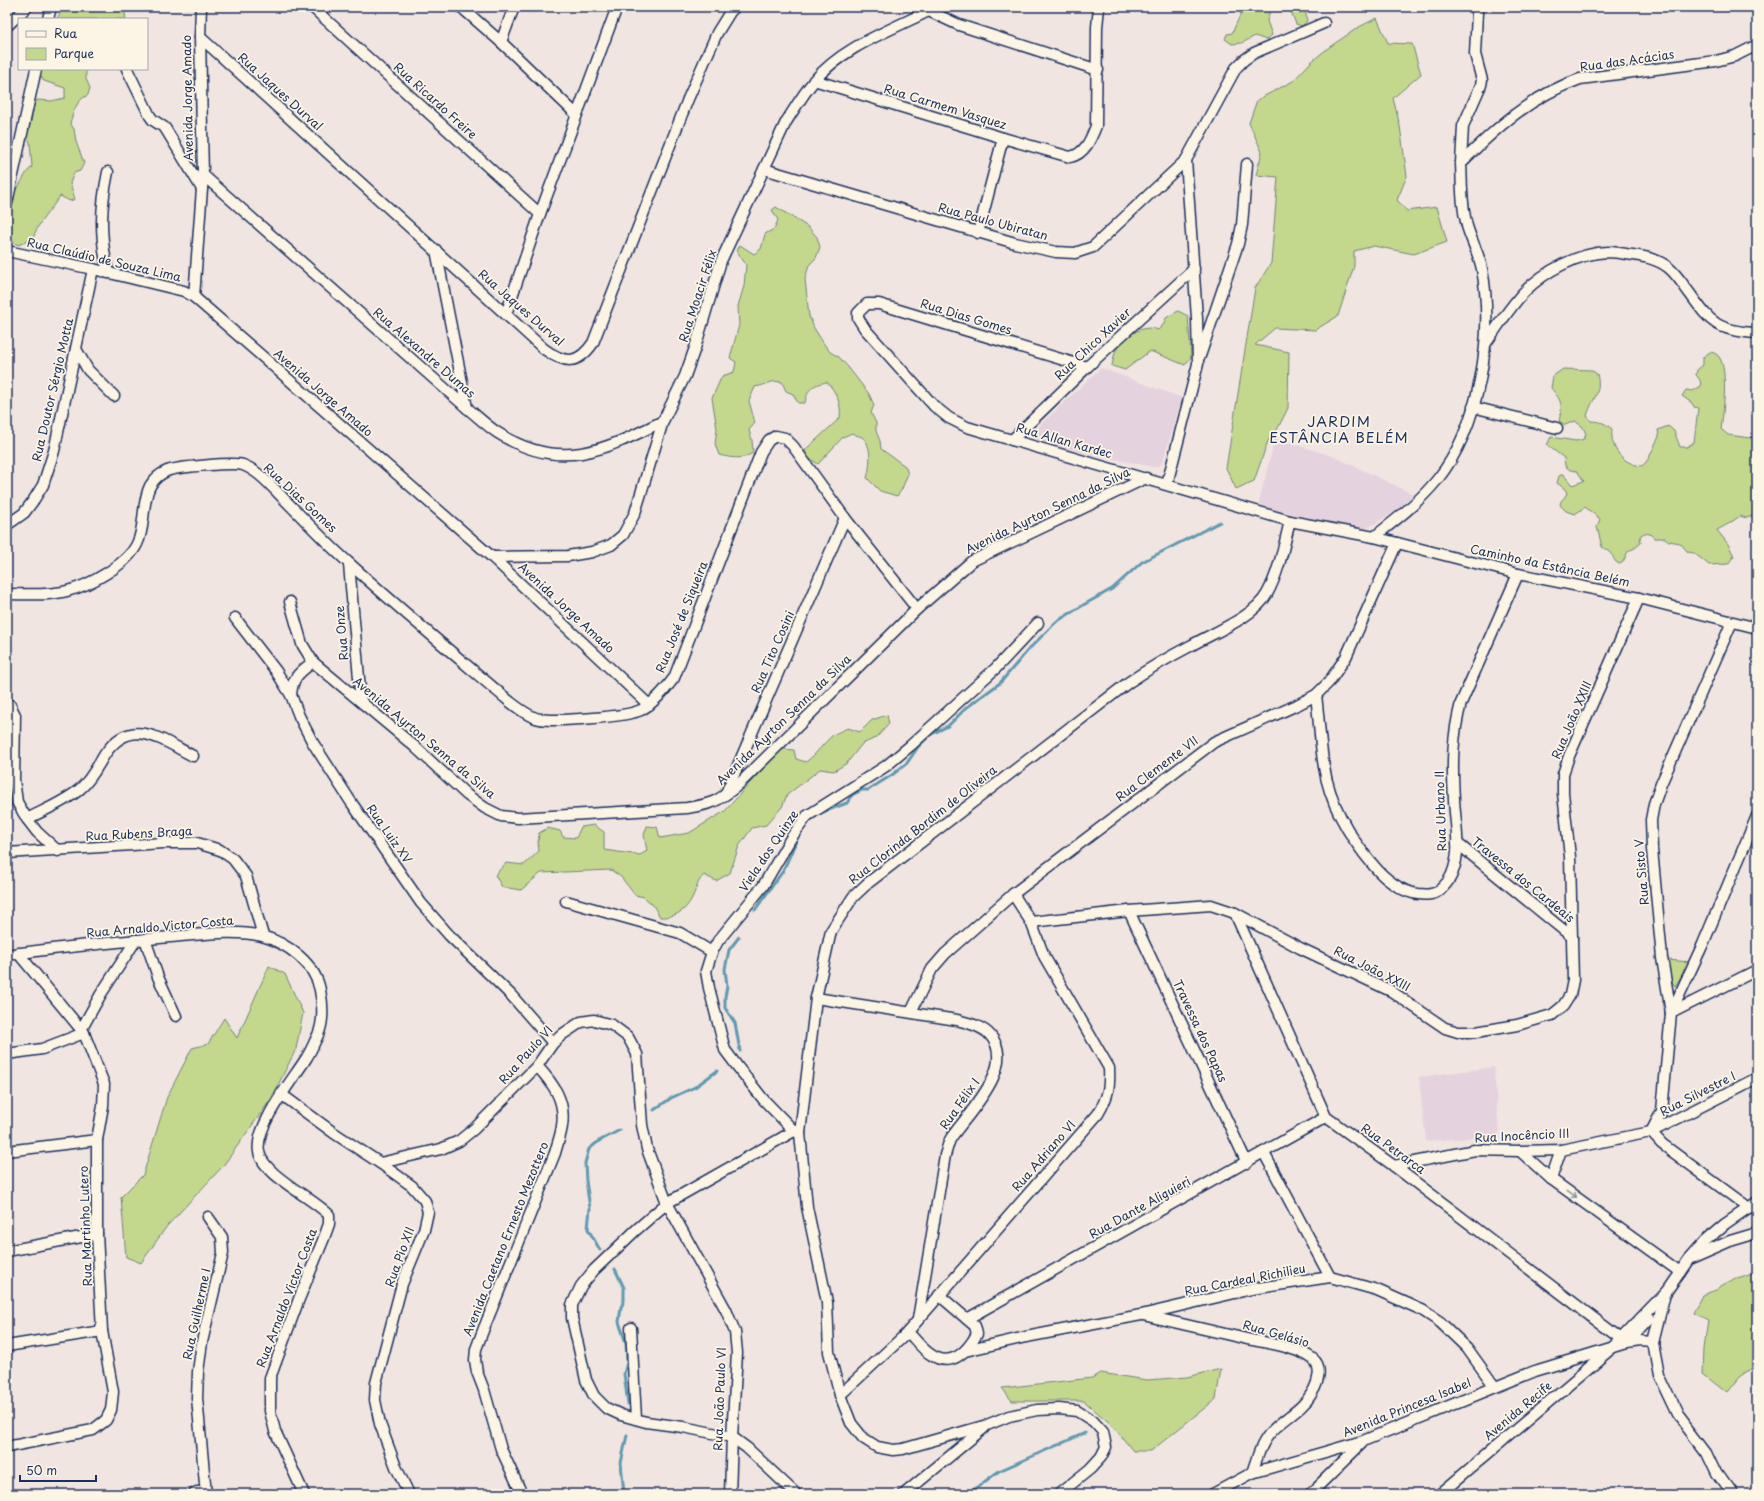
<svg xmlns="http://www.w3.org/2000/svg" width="1764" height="1501" font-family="'Playpen Sans',sans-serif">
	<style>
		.built { fill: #e4d2de }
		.green { fill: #c3d88d; stroke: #6f8476 }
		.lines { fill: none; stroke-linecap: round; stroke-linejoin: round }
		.stream { stroke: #6099b0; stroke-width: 3 }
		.minor-casing { stroke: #1b2f5e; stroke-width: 13 }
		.minor { stroke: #fcf5e5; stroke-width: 10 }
		.oneway { stroke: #8c92a2 }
		.labels { text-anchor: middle; stroke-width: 3.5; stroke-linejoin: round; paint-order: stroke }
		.street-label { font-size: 12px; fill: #1b2f5e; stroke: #fcf5e5 }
		.quarter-label { font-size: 14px; letter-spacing: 1px; fill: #1b2f5e; stroke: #fcf5e5 }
	</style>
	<rect width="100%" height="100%" fill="#f1e5e2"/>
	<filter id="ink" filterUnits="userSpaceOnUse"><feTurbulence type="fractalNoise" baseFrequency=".025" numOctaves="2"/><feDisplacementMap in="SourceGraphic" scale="8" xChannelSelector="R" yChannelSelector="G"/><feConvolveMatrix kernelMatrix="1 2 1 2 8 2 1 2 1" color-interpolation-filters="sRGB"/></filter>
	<g filter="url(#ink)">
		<g class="built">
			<path d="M1101 368 1182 398 1163 461 1159 466 1153 467 1042 444 1037 440 1036 435 1040 425Z"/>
			<path d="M1275 438 1335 457 1413 494 1404 506 1364 530 1258 506Z"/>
			<path d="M1494 1067 1499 1136 1426 1141 1419 1077Z"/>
		</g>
		<g class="green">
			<path d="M63 7H124L126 19H57Z"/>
			<path d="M1244 7H1271L1267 21 1272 35 1266 40 1255 36 1242 43 1232 44 1225 39 1227 34 1232 33Z"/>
			<path d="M1287 7H1305L1307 21 1302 26 1296 24 1292 14Z"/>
			<path d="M1377 18 1388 43 1412 44 1421 74 1393 98 1400 126 1407 176 1397 200 1407 211 1437 207 1447 242 1414 254 1374 246 1354 251V266L1338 316 1315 330 1275 328 1255 345 1289 352 1288 408 1277 430 1268 441 1254 481 1236 489 1226 468 1255 288 1271 263 1278 177 1256 175 1262 152 1249 123 1257 100 1293 81 1311 62 1328 48 1359 27Z"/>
			<path d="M40 69H86V79L90 88 88 95C76 100 74 111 70 123L74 129 76 142 84 163 80 171 74 173 70 183 75 199 70 201 60 196C51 210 37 223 33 239L18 245 9 239 7 226 15 190C23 183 23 174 32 167L30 142 26 136 31 112 37 100 51 101 65 98V88L44 81 39 73Z"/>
			<path d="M776 207 808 227 817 237 820 247 816 258 809 265 805 279 809 316 814 328 824 344 830 352 839 357 848 367 869 394 874 405 871 413 876 423V431L880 441 881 449 905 466 908 474C904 482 903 490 897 496L880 491 867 478C870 467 873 445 862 437 859 436 855 435 852 433L843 437 818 464 807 457 805 450 840 418C842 404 836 392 827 382 812 385 808 388 805 403H798L793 394 786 391 782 382C768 380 768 385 755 387L749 401 755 423 749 430 752 440 753 453C741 460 732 458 719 455L715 444 717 429 712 398 722 376 734 372 736 362 730 358 739 325 738 306 744 286 746 265 737 251 740 245 754 254 761 249 765 234 774 229 778 220 772 210Z"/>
			<path d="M1178 311 1188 316 1191 357 1185 365 1150 351 1125 370 1112 366C1113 361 1114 355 1116 350 1123 337 1143 323 1158 330L1163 325 1166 318Z"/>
			<path d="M1710 352C1712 352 1714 353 1716 354 1730 362 1723 415 1721 429L1728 435 1751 438 1757 434V515L1746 518 1740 516 1730 523 1717 530 1728 544 1734 556 1728 564 1709 565 1694 553 1688 552 1680 543 1669 541 1665 538H1654L1650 534 1644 533 1640 536 1641 543 1635 548 1628 551 1623 562 1620 564C1613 562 1615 558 1611 554 1609 551 1605 549 1602 547L1597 527 1600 519 1585 507 1575 514 1566 511 1560 505 1561 501 1564 498 1567 493 1565 489 1557 483 1559 476 1563 474 1572 485 1584 481 1577 471 1570 470 1565 466 1564 458 1547 445 1551 437 1576 441 1584 439 1586 434 1583 427 1575 421 1565 425 1559 421C1563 405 1562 401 1551 388L1553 376 1563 369 1591 370 1597 374C1602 394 1592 398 1587 416L1591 421C1600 421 1605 423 1612 429 1610 448 1622 464 1642 466 1651 459 1653 446 1659 437L1658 430 1668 426 1674 431 1680 447H1687L1694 442 1698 408 1694 407 1692 403 1682 396 1686 390 1693 391 1701 386 1700 380 1696 375 1697 370 1703 365V357Z"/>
			<path d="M887 715 889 724 876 738 862 744 847 763 834 771 820 769 787 795 782 807 766 825 752 828 739 846 730 873 716 881 704 875C697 882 699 883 695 891 689 908 678 918 660 917L653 905 644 897 635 895 621 877 611 870 541 873 521 890 502 887 495 875 506 863 524 865 539 851 538 843 539 833 548 828 560 831 563 837 576 838 581 827 594 825 604 832V850L640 855 647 851 644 835 647 826 657 827 660 838 689 833 725 811 765 766 783 749 794 750 796 759 806 762C817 754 823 743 833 735 838 732 843 730 848 728L860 732 872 720Z"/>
			<path d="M1667 960 1691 962 1675 986 1670 979Z"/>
			<path d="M269 966 285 974 303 1013 296 1049 271 1099 223 1166 167 1226 141 1263 126 1257 121 1197 143 1175 167 1097 192 1048 208 1044 224 1018 237 1038Z"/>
			<path d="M1757 1272V1361L1752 1367 1739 1376 1727 1391 1703 1372 1704 1349 1708 1320 1694 1313 1703 1295 1717 1290 1737 1278Z"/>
			<path d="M1221 1369 1216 1399 1151 1451H1133L1112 1425 1084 1401H1012L1002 1388 1092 1378 1100 1373 1147 1380 1187 1377Z"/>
		</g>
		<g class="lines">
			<g class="stream">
				<path d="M808 822 820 813 847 803 852 795 862 790H868L892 775 907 763 918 747 930 735 948 726 966 708 1000 683 1029 649 1056 622 1085 604 1112 589 1142 562 1220 522"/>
				<path d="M755 910 783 871 799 835"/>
				<path d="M739 937 729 950 725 969 727 986 725 997V1008L735 1023 740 1051"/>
				<path d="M654 1110 671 1098 695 1087 717 1071"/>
				<path d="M600 1250 588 1229 590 1208 586 1181 585 1163 589 1149 599 1141 620 1130"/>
				<path d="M615 1269 624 1288V1301L621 1307 619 1322 626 1343 627 1362 624 1374 628 1404"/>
				<path d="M624 1494 621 1463 627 1435"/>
				<path d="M968 1494 999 1471 1085 1433"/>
			</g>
			<defs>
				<g id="minor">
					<path d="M312 7 540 214"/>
					<path d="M461 7 501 42 576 114"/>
					<path d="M920 7 959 25 1098 70"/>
					<path d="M48 19 51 7"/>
					<path d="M7 26 27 7"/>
					<path d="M200 37 544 349C565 364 578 365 593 343L688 99 717 33 730 12 735 7"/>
					<path d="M501 42 514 7"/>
					<path d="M127 69 150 116 153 120 165 128 202 189"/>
					<path d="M814 80 1003 138 1070 157C1085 154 1091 139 1096 126L1097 27 1099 7"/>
					<path d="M1461 163 1463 126 1481 85 1482 80 1475 54 1477 13 1476 7"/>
					<path d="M764 169 1015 243 1056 252 1075 253 1093 247 1186 160 1236 68 1244 60 1254 53 1324 23"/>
					<path d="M108 172C100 210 100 235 108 273"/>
					<path d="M203 175 467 408C477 416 487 426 498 433 560 473 605 450 663 421"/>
					<path d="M7 203 36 69"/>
					<path d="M978 233 1003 138"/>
					<path d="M436 250 467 408"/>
					<path d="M7 251 93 269 184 291 194 297 492 557 649 705"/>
					<path d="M194 297 203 175 200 37 201 7"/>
					<path d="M506 314 540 214 617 7"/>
					<path d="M1486 343C1498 326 1510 307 1524 292 1545 271 1578 253 1608 252 1614 252 1620 253 1626 254 1641 256 1657 258 1669 268 1675 273 1680 280 1685 287 1709 319 1712 331 1757 333"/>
					<path d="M76 349 88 370 114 396"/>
					<path d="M1200 356 1238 244 1242 225 1247 164"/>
					<path d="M1087 367 879 304H867L858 313V318L865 329 934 406 949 418 967 427 1290 521 1374 537 1518 574 1639 598 1757 628"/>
					<path d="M1473 407 1557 428"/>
					<path d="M1012 440 1087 367 1194 269"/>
					<path d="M1167 484 1198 364 1197 318 1186 160"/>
					<path d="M7 525 24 513 33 501 43 485 54 451 93 269"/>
					<path d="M1374 537C1397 519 1419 502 1437 480 1480 427 1494 335 1482 269 1479 254 1471 240 1467 226 1461 205 1462 184 1461 163 1497 127 1531 96 1580 79L1716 61 1735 56 1757 45"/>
					<path d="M492 557 568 556 592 552 611 545 623 535 635 513 663 421 685 376 695 348 721 261 786 122C795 108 803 94 814 81 844 45 895 29 936 7"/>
					<path d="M349 564 361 701"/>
					<path d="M7 594C26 594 48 596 67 591 88 586 127 565 137 544 146 526 141 504 150 486 154 479 160 474 167 471 176 467 235 462 243 465 259 471 272 487 284 499 306 521 327 544 350 564 402 611 456 656 509 701 518 708 529 717 540 719 556 722 627 717 641 710 655 702 664 691 674 678L761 452 769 440 776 436 785 438 793 446 845 518 917 609"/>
					<path d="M290 602 302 644 313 662 414 746 467 795 485 808 501 816 518 818 687 808C712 804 717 802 737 786L917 609 972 561 1146 478"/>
					<path d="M235 618 276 671 291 695 299 716 313 743 351 802 421 903 449 935 511 995 553 1043"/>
					<path d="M291 695C292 677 300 672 313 662"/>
					<path d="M1316 695C1319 719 1320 744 1324 767 1330 804 1350 838 1374 866 1384 878 1402 893 1419 894 1422 894 1427 895 1431 894 1439 893 1449 882 1452 874 1462 850 1455 824 1454 799 1452 765 1452 737 1461 703L1518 574"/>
					<path d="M7 703 10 705 15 715 14 780 17 802 27 819 37 832 58 851"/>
					<path d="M726 793 845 518"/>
					<path d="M27 819C44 810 65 802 80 789 91 780 98 765 105 754 131 715 162 740 193 756"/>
					<path d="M1457 843 1572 937"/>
					<path d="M7 853 163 843H197L220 850 233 859 246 876 263 936"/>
					<path d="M566 901 680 933 712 952"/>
					<path d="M1129 911 1247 1163"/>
					<path d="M1235 913 1326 1117 1394 1166 1621 1339"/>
					<path d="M1031 922 1129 911 1211 905 1235 913 1300 948 1391 991 1445 1028 1458 1032H1476L1517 1025 1552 1015 1563 1006 1570 995 1573 980 1570 857 1563 793V774L1569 756 1639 598"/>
					<path d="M145 939 158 977 176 1016"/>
					<path d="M7 955C61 947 115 942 170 937 199 935 233 929 262 936 287 943 315 963 320 990 323 1005 324 1021 318 1035 314 1043 311 1051 307 1057 293 1080 254 1126 259 1152 263 1175 313 1198 329 1215V1224L324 1238 299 1299 270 1378V1411L275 1431 304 1494"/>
					<path d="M816 998 957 1020C968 1023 982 1026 990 1035 1018 1066 967 1114 951 1138 948 1143 947 1150 945 1155L918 1319"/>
					<path d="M911 1012 932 969 945 954 1013 894 1214 742 1297 705 1316 695 1329 682 1346 657 1397 543"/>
					<path d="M1671 1013 1703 944 1757 816"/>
					<path d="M1671 1013 1757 970"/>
					<path d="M81 1030 101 994 136 940"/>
					<path d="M7 1054 42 1049 84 1033"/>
					<path d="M281 1094 334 1133 380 1163 412 1186 425 1201 428 1212 424 1230 402 1284 376 1383 375 1400 380 1424 396 1467 409 1494"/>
					<path d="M794 1131 667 1203 636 1230 594 1270 581 1286 572 1305V1318L586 1380 594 1396 606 1408 621 1415 646 1422 683 1427 732 1437 747 1448 796 1494"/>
					<path d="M1651 1132 1662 1111 1671 1013 1662 958 1652 849 1651 820 1654 804 1661 784 1732 622"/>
					<path d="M1651 1132 1662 1144 1749 1208"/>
					<path d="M800 1133 794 1131 763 1099 737 1066 725 1050 709 988 706 971 712 952 718 941 763 886 791 838 807 816 886 766 910 746 996 668 1038 623"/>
					<path d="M7 1151 97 1140"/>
					<path d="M1520 1151 1551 1179 1680 1272"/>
					<path d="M1264 1153 1330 1277"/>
					<path d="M380 1163 441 1149 459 1141 474 1129 537 1066 553 1043 563 1034 581 1022 594 1020 612 1025 628 1037 637 1054 642 1125 647 1149 667 1203 726 1310 735 1332 737 1353 732 1437 730 1494"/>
					<path d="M1394 1166 1475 1150 1520 1151 1561 1150 1651 1132 1757 1078"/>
					<path d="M1551 1179 1561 1150"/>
					<path d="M7 1251 97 1234"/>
					<path d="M1691 1258 1730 1241 1757 1233"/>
					<path d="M1665 1293 1653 1342 1659 1374 1678 1414 1707 1452 1717 1473 1732 1494"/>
					<path d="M1143 1315C1178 1323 1212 1331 1247 1339 1266 1343 1298 1347 1313 1359 1323 1367 1318 1383 1312 1393 1303 1409 1286 1417 1273 1430 1261 1442 1257 1458 1252 1473"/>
					<path d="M967 1319 1326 1117"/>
					<path d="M631 1328 636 1419"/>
					<path d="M908 1332C915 1339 922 1349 930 1354 951 1369 967 1352 977 1334L975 1326 939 1295"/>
					<path d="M1627 1343 1650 1318"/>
					<path d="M7 1346 102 1331"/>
					<path d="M965 1351 1026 1337 1141 1315 1252 1289 1330 1277 1377 1290 1422 1310 1440 1322 1467 1348 1495 1387"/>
					<path d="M840 1395 905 1335 1098 1114C1108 1097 1110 1088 1109 1068L1044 956 1031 922 1013 894"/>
					<path d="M7 1447 93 1430 106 1420 111 1410 113 1392 102 1331 97 1234V1140L103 1106 104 1084 84 1033 18 953"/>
					<path d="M194 1494 197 1492H205"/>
					<path d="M206 1494 197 1398 198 1372 202 1342 223 1253 222 1237 208 1217"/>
					<path d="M522 1494 501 1449 484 1390 477 1372 475 1360 476 1349 484 1328 555 1153C557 1145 561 1135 562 1126 566 1101 553 1083 537 1066"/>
					<path d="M904 1494 984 1428"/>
					<path d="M1059 1494 1090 1469 1101 1457 1106 1447 1103 1432 1093 1421 1077 1411 1059 1409 1037 1410 1009 1416 987 1425 903 1449 893 1450 877 1447 863 1438 851 1423 840 1395 829 1352 827 1302 807 1207 800 1133 816 998 831 931 853 897 868 883 1129 682C1150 668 1171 656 1192 645 1215 632 1254 617 1267 594 1279 572 1284 545 1290 521"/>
					<path d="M1213 1494 1252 1473 1363 1441 1535 1371 1627 1343 1640 1341 1653 1342"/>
					<path d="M1310 1494 1362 1443"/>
					<path d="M1440 1494 1612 1348 1666 1292 1689 1259 1704 1242 1725 1224 1757 1202"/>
				</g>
			</defs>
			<use href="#minor" class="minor-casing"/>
			<use href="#minor" class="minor"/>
		</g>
		<defs><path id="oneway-shaft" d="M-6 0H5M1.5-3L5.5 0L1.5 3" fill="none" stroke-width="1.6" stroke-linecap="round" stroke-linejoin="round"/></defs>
		<use class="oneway" href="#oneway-shaft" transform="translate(1572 1194) rotate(36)"/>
	</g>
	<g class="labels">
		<g class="street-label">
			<text transform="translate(1627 61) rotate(-8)" y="4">Rua das Acácias</text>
			<text transform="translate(280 92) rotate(42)" y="4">Rua Jaques Durval</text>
			<text transform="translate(188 98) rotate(-91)" y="4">Avenida Jorge Amado</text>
			<text transform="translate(435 101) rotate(42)" y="4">Rua Ricardo Freire</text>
			<text transform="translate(945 107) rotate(17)" y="4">Rua Carmem Vasquez</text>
			<text transform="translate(993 222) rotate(15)" y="4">Rua Paulo Ubiratan</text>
			<text transform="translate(104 260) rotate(13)" y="4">Rua Claúdio de Souza Lima</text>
			<text transform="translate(698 296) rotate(-72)" y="4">Rua Moacir Félix</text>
			<text transform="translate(521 308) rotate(41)" y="4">Rua Jaques Durval</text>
			<text transform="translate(966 317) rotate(17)" y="4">Rua Dias Gomes</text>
			<text transform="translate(1093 344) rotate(-43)" y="4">Rua Chico Xavier</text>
			<text transform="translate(424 353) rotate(41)" y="4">Rua Alexandre Dumas</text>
			<text transform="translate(53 390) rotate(-77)" y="4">Rua Doutor Sérgio Motta</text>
			<text transform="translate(323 393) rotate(41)" y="4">Avenida Jorge Amado</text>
			<text transform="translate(1064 441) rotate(16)" y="4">Rua Allan Kardec</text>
			<text transform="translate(300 498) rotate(43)" y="4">Rua Dias Gomes</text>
			<text transform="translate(1048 511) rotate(-26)" y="4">Avenida Ayrton Senna da Silva</text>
			<text transform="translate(1550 566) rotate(12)" y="4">Caminho da Estância Belém</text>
			<text transform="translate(566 608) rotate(43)" y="4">Avenida Jorge Amado</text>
			<text transform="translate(682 617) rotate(-68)" y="4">Rua José de Siqueira</text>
			<text transform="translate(342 633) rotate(-95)" y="4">Rua Onze</text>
			<text transform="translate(773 652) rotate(-66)" y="4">Rua Tito Cosini</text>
			<text transform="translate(784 720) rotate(-44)" y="4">Avenida Ayrton Senna da Silva</text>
			<text transform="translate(1572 720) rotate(-67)" y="4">Rua João XXIII</text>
			<text transform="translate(424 738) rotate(40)" y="4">Avenida Ayrton Senna da Silva</text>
			<text transform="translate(1157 769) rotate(-37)" y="4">Rua Clemente VII</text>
			<text transform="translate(1441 811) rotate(-92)" y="4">Rua Urbano II</text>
			<text transform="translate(923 825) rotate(-38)" y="4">Rua Clorinda Bordim de Oliveira</text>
			<text transform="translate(139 834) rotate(-3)" y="4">Rua Rubens Braga</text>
			<text transform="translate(389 834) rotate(55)" y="4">Rua Luiz XV</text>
			<text transform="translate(769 851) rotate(-56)" y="4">Viela dos Quinze</text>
			<text transform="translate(1642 872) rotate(-95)" y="4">Rua Sisto V</text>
			<text transform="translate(1523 880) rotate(39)" y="4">Travessa dos Cardeais</text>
			<text transform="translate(160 927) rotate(-5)" y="4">Rua Arnaldo Victor Costa</text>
			<text transform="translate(1372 969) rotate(27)" y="4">Rua João XXIII</text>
			<text transform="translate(1200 1031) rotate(65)" y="4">Travessa dos Papas</text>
			<text transform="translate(526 1055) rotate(-48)" y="4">Rua Paulo VI</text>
			<text transform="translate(1698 1094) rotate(-27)" y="4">Rua Silvestre I</text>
			<text transform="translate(960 1104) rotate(-55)" y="4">Rua Félix I</text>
			<text transform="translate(1522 1136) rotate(-3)" y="4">Rua Inocêncio III</text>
			<text transform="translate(1393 1149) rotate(36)" y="4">Rua Petrarca</text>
			<text transform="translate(1044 1156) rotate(-49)" y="4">Rua Adriano VI</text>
			<text transform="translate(1140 1208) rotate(-29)" y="4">Rua Dante Aliguieri</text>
			<text transform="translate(86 1226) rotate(-92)" y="4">Rua Martinho Lutero</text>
			<text transform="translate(506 1239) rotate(-68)" y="4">Avenida Caetano Ernesto Mezottero</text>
			<text transform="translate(400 1257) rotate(-70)" y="4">Rua Pio XII</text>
			<text transform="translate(1245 1280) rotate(-11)" y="4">Rua Cardeal Richilieu</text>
			<text transform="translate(287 1298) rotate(-69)" y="4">Rua Arnaldo Victor Costa</text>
			<text transform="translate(197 1314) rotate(-78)" y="4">Rua Guilherme I</text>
			<text transform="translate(1276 1334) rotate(16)" y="4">Rua Gelásio</text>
			<text transform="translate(720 1399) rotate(-88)" y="4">Rua João Paulo VI</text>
			<text transform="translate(1407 1408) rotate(-22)" y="4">Avenida Princesa Isabel</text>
			<text transform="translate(1518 1411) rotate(-40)" y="4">Avenida Recife</text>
		</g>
		<g class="quarter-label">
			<text x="1339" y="427">JARDIM<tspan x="1339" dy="16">ESTÂNCIA BELÉM</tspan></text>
		</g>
	</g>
	<rect width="1764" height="1501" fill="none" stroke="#fcf5e5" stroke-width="24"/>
	<rect x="12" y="12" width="1740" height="1477" fill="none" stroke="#1b2f5e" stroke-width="1.5" filter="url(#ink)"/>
	<rect x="18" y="18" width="130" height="52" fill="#fcf5e5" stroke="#a2a6af"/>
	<rect x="26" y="31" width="20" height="6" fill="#fcf5e5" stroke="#a2a6af"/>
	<text x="54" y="38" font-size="12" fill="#1b2f5e">Rua</text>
	<rect x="26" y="48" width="20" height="12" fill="#c3d88d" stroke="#a2a6af"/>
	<text x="54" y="58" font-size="12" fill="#1b2f5e">Parque</text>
	<path d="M20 1475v6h76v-6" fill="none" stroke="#1b2f5e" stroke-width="2"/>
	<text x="26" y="1475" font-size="12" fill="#1b2f5e" stroke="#fcf5e5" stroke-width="3" paint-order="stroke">50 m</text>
</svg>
